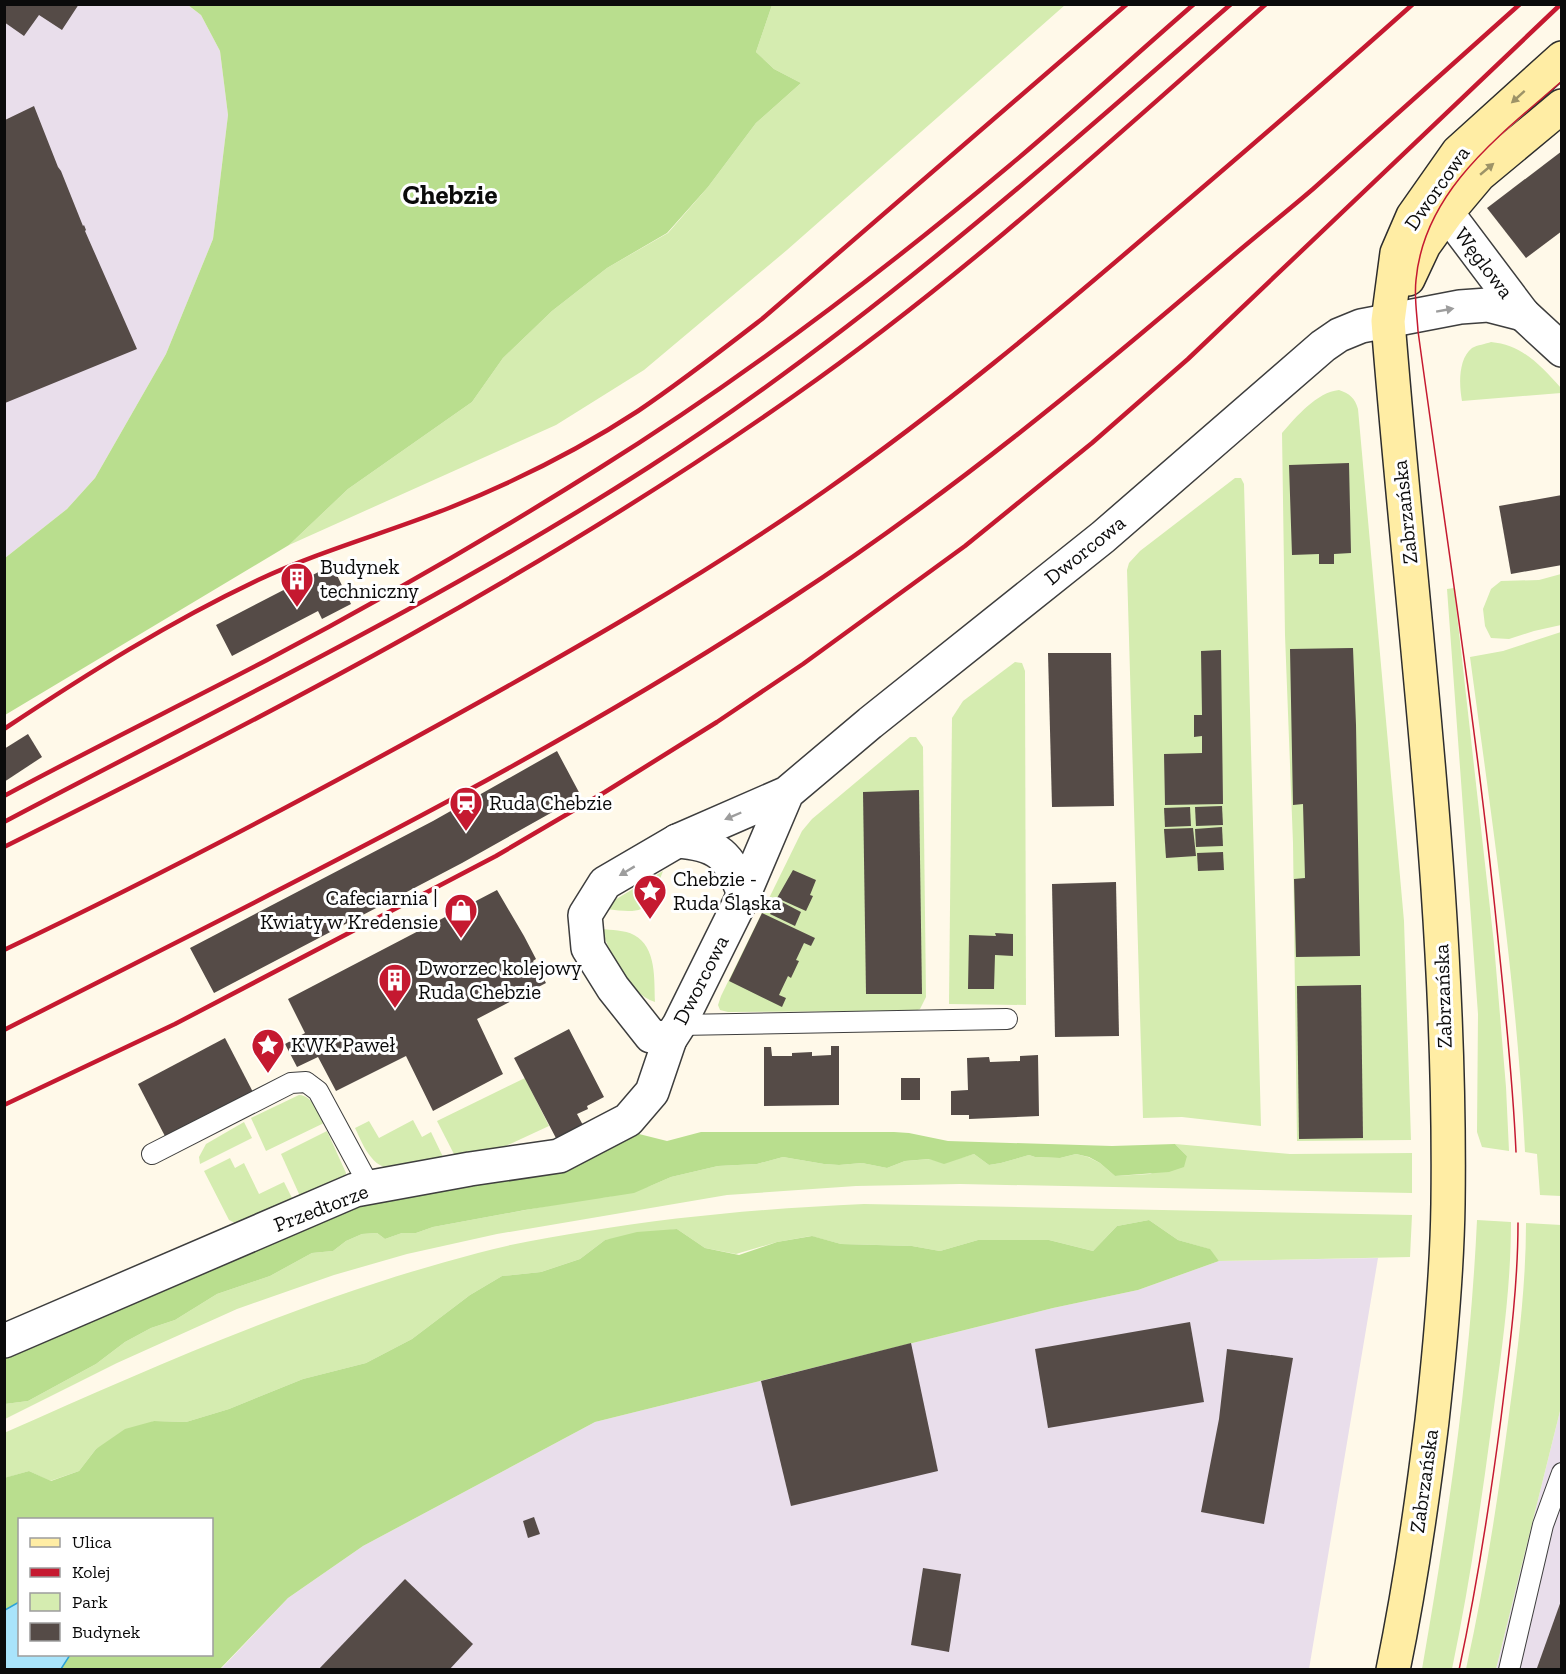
<svg xmlns="http://www.w3.org/2000/svg" width="1566" height="1674" font-family="'Zilla Slab',serif">
	<style>
		.industrial { fill: #e9deeb }
		.green { fill: #d5ecb0 }
		.forest { fill: #b9de8e; fill-rule: evenodd }
		.water { fill: #a9e4fb; stroke: #2aa2d8; stroke-width: 1.5 }
		.building { fill: #554b47 }
		.lines { fill: none; stroke-linecap: round; stroke-linejoin: round }
		.service-casing { stroke: #3e3e3e; stroke-width: 22 }
		.minor-casing { stroke: #3e3e3e; stroke-width: 36 }
		.secondary-casing { stroke: #2d2d2d; stroke-width: 36 }
		.service { stroke: #fff; stroke-width: 20 }
		.minor { stroke: #fff; stroke-width: 33 }
		.secondary { stroke: #ffeda4; stroke-width: 33 }
		.tram { stroke: #c51930; stroke-width: 1.5 }
		.rail { stroke: #c51930; stroke-width: 4.5 }
		.oneway { fill: #9d9367 }
		.oneway2 { fill: #9d9d9d }
		.labels { text-anchor: middle; stroke-width: 6; stroke-linejoin: round; paint-order: stroke }
		.street-label { font-size: 21px; fill: #0b0b0b; stroke: #fff }
		.poi-label { font-size: 21px; fill: #0b0b0b; stroke: #fff; text-anchor: start }
		.district-label { font-size: 27px; font-weight: bold; fill: #0b0b0b; stroke: #fff }
	</style>
	<rect width="100%" height="100%" fill="#fff9e9"/>
	<g class="industrial">
		<path d="M5 5H188L201 15 220 51 228 115 213 239 166 354 95 478 67 509 5 558Z"/>
		<path d="M1378 1258 1309 1669 220 1670 288 1598 363 1546 595 1422 1053 1308 1138 1290 1219 1261Z"/>
		<path d="M1561 1407V1669H1496Z"/>
	</g>
	<g class="green">
		<path d="M772 5H1065L787 250 644 370 556 425 289 545 348 489 472 402 503 358 552 311 607 268 668 233 708 187 756 123 801 83 774 69 756 52Z"/>
		<path d="M1491 342C1523 345 1541 366 1561 388V393L1462 401C1459 385 1458 359 1472 348 1477 345 1486 344 1491 342Z"/>
		<path d="M1339 390C1350 394 1355 398 1358 409L1404 921 1411 1140 1297 1141 1293 843 1285 635 1282 433C1296 417 1317 392 1339 390Z"/>
		<path d="M1235 478H1241L1244 484 1261 1126 1182 1117 1143 1118 1127 570 1129 563 1140 551Z"/>
		<path d="M1561 574V625L1534 631 1509 639 1491 638 1485 626 1483 609 1491 589 1501 581 1539 580Z"/>
		<path d="M1454 588 1494 944 1506 1087 1509 1151 1482 1147 1477 1132 1478 1014 1447 589Z"/>
		<path d="M1561 632H1562L1561 1196 1540 1195 1537 1154 1525 1152C1517 986 1492 822 1470 657L1503 651Z"/>
		<path d="M1015 662 1022 663 1025 671 1026 1005 949 1004 952 718 963 701Z"/>
		<path d="M910 737H916L923 747 926 997 920 1009 915 1011 728 1012 720 1010 718 1005 721 996 802 831 812 819Z"/>
		<path d="M663 871C648 909 650 915 606 909L613 901Z"/>
		<path d="M601 929C611 930 625 930 634 935 657 947 654 980 655 1002 627 993 611 954 601 929Z"/>
		<path d="M525 1078 549 1126 493 1152 456 1158 437 1121Z"/>
		<path d="M299 1095C313 1096 318 1112 324 1123L266 1151 251 1118Z"/>
		<path d="M413 1120 422 1137 431 1132 445 1161C422 1165 388 1180 371 1157 364 1149 360 1138 355 1128L369 1121 379 1138Z"/>
		<path d="M244 1122 252 1138 200 1164 199 1157 206 1144Z"/>
		<path d="M327 1131 346 1173 344 1179 304 1205 281 1154Z"/>
		<path d="M1175 1144 1290 1154 1412 1153V1193L960 1184 856 1186 727 1195 497 1234 407 1254 334 1275 237 1309 117 1363 5 1419V1404L28 1401 96 1364 125 1342 151 1328 175 1320 217 1294 270 1276 312 1253 333 1251 346 1241 362 1234 377 1233 385 1239 402 1233H416L433 1227 487 1217 585 1199 608 1197 650 1186 671 1177 718 1166 757 1164 783 1157 824 1164 839 1165 862 1163 887 1168 905 1161 930 1159 944 1163 974 1154 989 1165 1001 1163 1029 1155 1035 1157 1060 1158 1076 1154 1088 1157 1100 1163 1115 1176 1150 1174 1187 1156Z"/>
		<path d="M230 1158 235 1168 244 1163 259 1194 284 1182 297 1208 237 1224 229 1220 204 1171Z"/>
		<path d="M864 1204 1412 1215 1410 1257 1219 1261 1209 1249 1178 1240 1149 1220 1117 1226 1093 1251 1049 1240H978L940 1251 912 1246 841 1244 811 1236 777 1242 736 1254 705 1248 677 1229 605 1240 580 1259 541 1272 502 1276 470 1295 412 1339 366 1363 303 1379 229 1409 186 1422 154 1421 96 1449 79 1471 50 1481 29 1471 5 1478 4 1433C159 1364 313 1296 478 1253 514 1243 552 1237 589 1231 680 1216 772 1208 864 1204Z"/>
		<path d="M1477 1220 1511 1222C1511 1290 1501 1355 1492 1422 1481 1505 1469 1588 1452 1669H1422C1448 1520 1470 1371 1477 1220Z"/>
		<path d="M1526 1223 1561 1225V1407L1496 1669H1466C1484 1588 1497 1505 1508 1422 1517 1356 1526 1290 1526 1223Z"/>
	</g>
	<g class="forest">
		<path d="M188 5H772L756 52 774 69 801 83 756 123 708 187 667 233 607 268 552 311 503 358 472 402 348 489 289 545 5 715V558L67 509 95 478 166 354 213 239 228 115 220 51 201 15Z"/>
		<path d="M631 1132 667 1141 701 1132H894L909 1133 948 1141 1112 1146 1175 1144 1187 1156 1184 1167 1169 1172 1115 1176 1100 1163 1089 1157 1076 1154 1060 1158 1035 1157 1029 1155 1001 1163 989 1165 974 1154 944 1164 929 1159 905 1161 887 1168 862 1163 839 1165 824 1164 783 1157 757 1164 718 1166 671 1177 634 1193 525 1210 433 1227 416 1233H402L385 1239 377 1233 362 1234 346 1241 333 1251 312 1253 270 1276 217 1294 175 1320 151 1328 125 1342 96 1364 28 1401 5 1404 4 1352 344 1207Z"/>
		<path d="M1149 1220 1178 1240 1210 1249 1219 1261 1138 1290 1053 1308 595 1422 363 1546 288 1598 220 1669H5L4 1478 29 1471 51 1481 79 1471 96 1449 125 1429 154 1421 186 1422 229 1409 303 1379 366 1363 412 1339 470 1295 502 1276 541 1272 580 1259 605 1240 637 1232 677 1229 705 1248 739 1255 777 1242 812 1236 841 1244 912 1246 940 1251 978 1240H1049L1093 1251 1117 1226ZM20 1520H212V1654H20Z"/>
	</g>
	<path class="water" d="M19 1602 20 1654 70 1655 61 1669H5V1610Z"/>
	<g class="building">
		<path d="M4 4H79L62 30 39 15 24 36 4 22Z"/>
		<path d="M34 106 58 167 61 171 83 226 84 225 86 230 85 231 137 349 5 403V120Z"/>
		<path d="M1562 151V231L1526 258 1487 208Z"/>
		<path d="M1349 463 1351 553 1334 554V564H1319V554L1292 555 1289 465Z"/>
		<path d="M1562 495V565L1511 574 1499 506Z"/>
		<path d="M332 565 351 604 322 619 318 611 232 656 216 625Z"/>
		<path d="M1352 648H1353L1356 725 1360 956 1296 957 1294 879 1305 878 1303 804 1293 805 1290 649Z"/>
		<path d="M1221 650 1223 804 1165 805 1164 754 1202 753V736L1194 737V715H1202L1201 651Z"/>
		<path d="M1048 653H1111L1114 806 1052 807Z"/>
		<path d="M28 734 42 757 4 782V749Z"/>
		<path d="M557 751 581 796 462 863 214 993 190 948 433 821Z"/>
		<path d="M919 790 922 994H866L863 792Z"/>
		<path d="M1222 806 1223 825 1196 826 1195 807Z"/>
		<path d="M1190 807 1191 826 1165 827 1164 808Z"/>
		<path d="M1222 827 1223 846 1196 847 1195 829Z"/>
		<path d="M1193 828 1196 856 1166 858 1164 829Z"/>
		<path d="M1223 852 1224 870 1198 871 1197 853Z"/>
		<path d="M793 870 816 880 810 895 813 896 806 911 777 898Z"/>
		<path d="M1116 882 1119 1036 1055 1037 1052 884Z"/>
		<path d="M497 890 524 936 536 959 533 961 546 983 477 1019 503 1074 433 1111 406 1056 336 1091 318 1057 297 1067 285 1044 305 1033 288 999Z"/>
		<path d="M778 900 801 912 795 926 770 914Z"/>
		<path d="M762 913 815 938 811 946 804 943 796 960 799 961 791 978 788 976 779 995 786 998 782 1007 729 981Z"/>
		<path d="M995 933 1013 934V956L995 955 994 989H968L969 935 996 936Z"/>
		<path d="M1361 985 1363 1138 1299 1139 1297 986Z"/>
		<path d="M569 1029 604 1097 587 1106 588 1109 577 1114 584 1127 557 1140 514 1058Z"/>
		<path d="M225 1038 255 1096 168 1142 138 1084Z"/>
		<path d="M831 1046H839V1105L764 1106V1047H771L772 1056H792V1053L812 1052V1056L831 1055Z"/>
		<path d="M1038 1055 1039 1116 969 1119V1115H951V1091L968 1090 967 1058 989 1057 990 1062 1020 1061V1056Z"/>
		<rect x="901" y="1078" width="19" height="22"/>
		<path d="M1190 1322 1204 1402 1048 1428 1035 1349Z"/>
		<path d="M911 1343 938 1471 791 1506 761 1381Z"/>
		<path d="M1227 1349 1293 1358 1264 1524 1201 1512 1219 1419Z"/>
		<path d="M534 1517 540 1534 528 1538 523 1521Z"/>
		<path d="M923 1568 961 1574 949 1652 911 1645Z"/>
		<path d="M405 1579 473 1644 449 1670H318Z"/>
		<path d="M1562 1598V1670H1541L1537 1668Z"/>
	</g>
	<g class="lines">
		<defs>
			<g id="service">
				<path d="M679 1025 1007 1019"/>
				<path d="M152 1154 291 1083 306 1082 318 1091 370 1187"/>
				<path d="M1509 1670 1543 1525 1562 1473"/>
			</g>
			<g id="minor">
				<path d="M1423 209C1431 204 1440 209 1447 213L1523 314 1562 350"/>
				<path d="M787 793 744 894 679 1025 670 1039 651 1036 613 988 588 948 585 915 605 883 677 841 787 793 870 723 1103 537 1323 346 1339 335 1361 326 1460 307 1488 305 1523 314"/>
				<path d="M677 841C719 844 729 855 744 894"/>
				<path d="M4 1341 355 1190 470 1169 559 1156 628 1120 652 1092 670 1039"/>
			</g>
			<g id="secondary">
				<path d="M1408 279 1424 245 1447 213 1479 175 1562 106"/>
				<path d="M1393 1670C1410 1587 1422 1504 1432 1421 1440 1349 1447 1276 1448 1204 1452 908 1411 615 1388 321L1397 253 1413 216 1458 152 1562 58"/>
			</g>
		</defs>
		<use href="#service" class="service-casing"/>
		<use href="#minor" class="minor-casing"/>
		<use href="#secondary" class="secondary-casing"/>
		<use href="#service" class="service"/>
		<use href="#minor" class="minor"/>
		<use href="#secondary" class="secondary"/>
		<g class="tram">
			<path d="M1516 1152C1513 1084 1506 1016 1499 949 1479 742 1446 537 1418 331 1417 314 1414 297 1416 280 1424 191 1499 136 1562 81"/>
			<path d="M1459 1670C1477 1586 1490 1502 1501 1418 1509 1353 1518 1288 1518 1223"/>
		</g>
		<g class="rail">
			<path d="M4 729C87 674 169 622 258 580 320 551 386 533 449 508 514 482 580 449 638 411 681 382 722 350 762 319L1127 4"/>
			<path d="M4 796C91 749 179 706 267 660 379 601 490 537 598 469 742 379 879 275 1009 166 1072 113 1132 58 1194 4"/>
			<path d="M4 822C221 707 443 600 649 467 858 332 1044 167 1231 4"/>
			<path d="M4 847C276 712 547 570 795 395 962 278 1113 139 1266 4"/>
			<path d="M4 950C151 880 295 804 438 725 570 652 702 577 826 490 940 410 1048 320 1154 229 1241 155 1328 80 1413 4"/>
			<path d="M4 1030C270 894 540 764 790 599 945 498 1088 380 1228 260 1256 236 1285 213 1313 189 1382 128 1451 66 1520 4"/>
			<path d="M4 1105 175 1024 496 856 605 792 717 722 803 664 965 546 1092 443 1188 359 1561 4"/>
		</g>
	</g>
	<defs><path id="oneway-solid" d="M-6-.8H1V-3.2L6.5 0L1 3.2V.8H-6Z" transform="scale(1.5)"/></defs>
	<g class="oneway">
		<use href="#oneway-solid" transform="translate(1518 97) rotate(138)"/>
		<use href="#oneway-solid" transform="translate(1487 169) rotate(-40)"/>
	</g>
	<g class="oneway2">
		<use href="#oneway-solid" transform="translate(1445 310) rotate(-10)"/>
		<use href="#oneway-solid" transform="translate(733 816) rotate(157)"/>
		<use href="#oneway-solid" transform="translate(627 871) rotate(149)"/>
	</g>
	<defs>
		<symbol id="building-pin" viewBox="-11 -11 22 30"><path d="M0 17L-7.5 6A9.5 9.5 0 1 1 7.5 6Z" fill="#c51930" stroke="#fff"/><path d="M-4-6H4V6H1V3H-1V6H-4ZM-2.5-4.3h1.7v1.8h-1.7ZM.8-4.3h1.7v1.8H.8ZM-2.5-1h1.7V.8h-1.7ZM.8-1h1.7V.8H.8Z" fill="#fff"/></symbol>
		<symbol id="station-pin" viewBox="-11 -11 22 30"><path d="M0 17L-7.5 6A9.5 9.5 0 1 1 7.5 6Z" fill="#c51930" stroke="#fff"/><path d="M-3-6H3Q5-6 5-4V2Q5 4 3 4L4.5 6H3L1.5 4h-3L-3 6H-4.5L-3 4Q-5 4-5 2V-4Q-5-6-3-6ZM-3.5-4v3h7v-3ZM-3.5 1v1.5H-2V1ZM2 1v1.5H3.5V1Z" fill="#fff"/></symbol>
		<symbol id="sight-pin" viewBox="-11 -11 22 30"><path d="M0 17L-7.5 6A9.5 9.5 0 1 1 7.5 6Z" fill="#c51930" stroke="#fff"/><path d="M0-6L1.8-2.2L6-1.7L2.9 1.2L3.7 5.4L0 3.3L-3.7 5.4L-2.9 1.2L-6-1.7L-1.8-2.2Z" fill="#fff"/></symbol>
		<symbol id="shop-pin" viewBox="-11 -11 22 30"><path d="M0 17L-7.5 6A9.5 9.5 0 1 1 7.5 6Z" fill="#c51930" stroke="#fff"/><path d="M-5-2.5h2.3a2.7 3.5 0 0 1 5.4 0H5L5.5 6h-11ZM-1.5-2.5h3a1.5 2.3 0 0 0-3 0Z" fill="#fff"/></symbol>
	</defs>
	<g fill-rule="evenodd">
		<use href="#building-pin" x="278" y="560" width="38" height="52"/>
		<use href="#station-pin" x="447" y="784" width="38" height="52"/>
		<use href="#sight-pin" x="631" y="872" width="38" height="52"/>
		<use href="#shop-pin" x="442" y="891" width="38" height="52"/>
		<use href="#building-pin" x="376" y="961" width="38" height="52"/>
		<use href="#sight-pin" x="249" y="1026" width="38" height="52"/>
	</g>
	<g class="labels">
		<g class="street-label">
			<text transform="translate(1437 188) rotate(-55)" y="7">Dworcowa</text>
			<text transform="translate(1484 263) rotate(53)" y="7">Węglowa</text>
			<text transform="translate(1405 512) rotate(-96)" y="7">Zabrzańska</text>
			<text transform="translate(1085 550) rotate(-39)" y="7">Dworcowa</text>
			<text transform="translate(701 980) rotate(-63)" y="7">Dworcowa</text>
			<text transform="translate(1443 996) rotate(-92)" y="7">Zabrzańska</text>
			<text transform="translate(321 1208) rotate(-21)" y="7">Przedtorze</text>
			<text transform="translate(1424 1481) rotate(-82)" y="7">Zabrzańska</text>
		</g>
		<g class="poi-label">
			<text x="320" y="574">Budynek<tspan x="320" dy="24">techniczny</tspan></text>
			<text x="489" y="810">Ruda Chebzie</text>
			<text x="673" y="886">Chebzie -<tspan x="673" dy="24">Ruda Śląska</tspan></text>
			<text x="438" y="905" text-anchor="end">Cafeciarnia |<tspan x="438" dy="24">Kwiaty w Kredensie</tspan></text>
			<text x="418" y="975">Dworzec kolejowy<tspan x="418" dy="24">Ruda Chebzie</tspan></text>
			<text x="291" y="1052">KWK Paweł</text>
		</g>
		<g class="district-label">
			<text x="450" y="204">Chebzie</text>
		</g>
	</g>
	<rect width="1566" height="1674" fill="none" stroke="#0b0b0b" stroke-width="12"/>
	<rect x="18" y="1518" width="195" height="138" fill="#ffffff" stroke="#9d9d9d" stroke-width="1.5"/>
	<rect x="30" y="1538" width="30" height="9" fill="#ffeda4" stroke="#9d9d9d" stroke-width="1.5"/>
	<text x="72" y="1548" font-size="18" fill="#0b0b0b">Ulica</text>
	<rect x="30" y="1568" width="30" height="9" fill="#c51930" stroke="#9d9d9d" stroke-width="1.5"/>
	<text x="72" y="1578" font-size="18" fill="#0b0b0b">Kolej</text>
	<rect x="30" y="1593" width="30" height="18" fill="#d5ecb0" stroke="#9d9d9d" stroke-width="1.5"/>
	<text x="72" y="1608" font-size="18" fill="#0b0b0b">Park</text>
	<rect x="30" y="1623" width="30" height="18" fill="#554b47" stroke="#9d9d9d" stroke-width="1.5"/>
	<text x="72" y="1638" font-size="18" fill="#0b0b0b">Budynek</text>
</svg>
